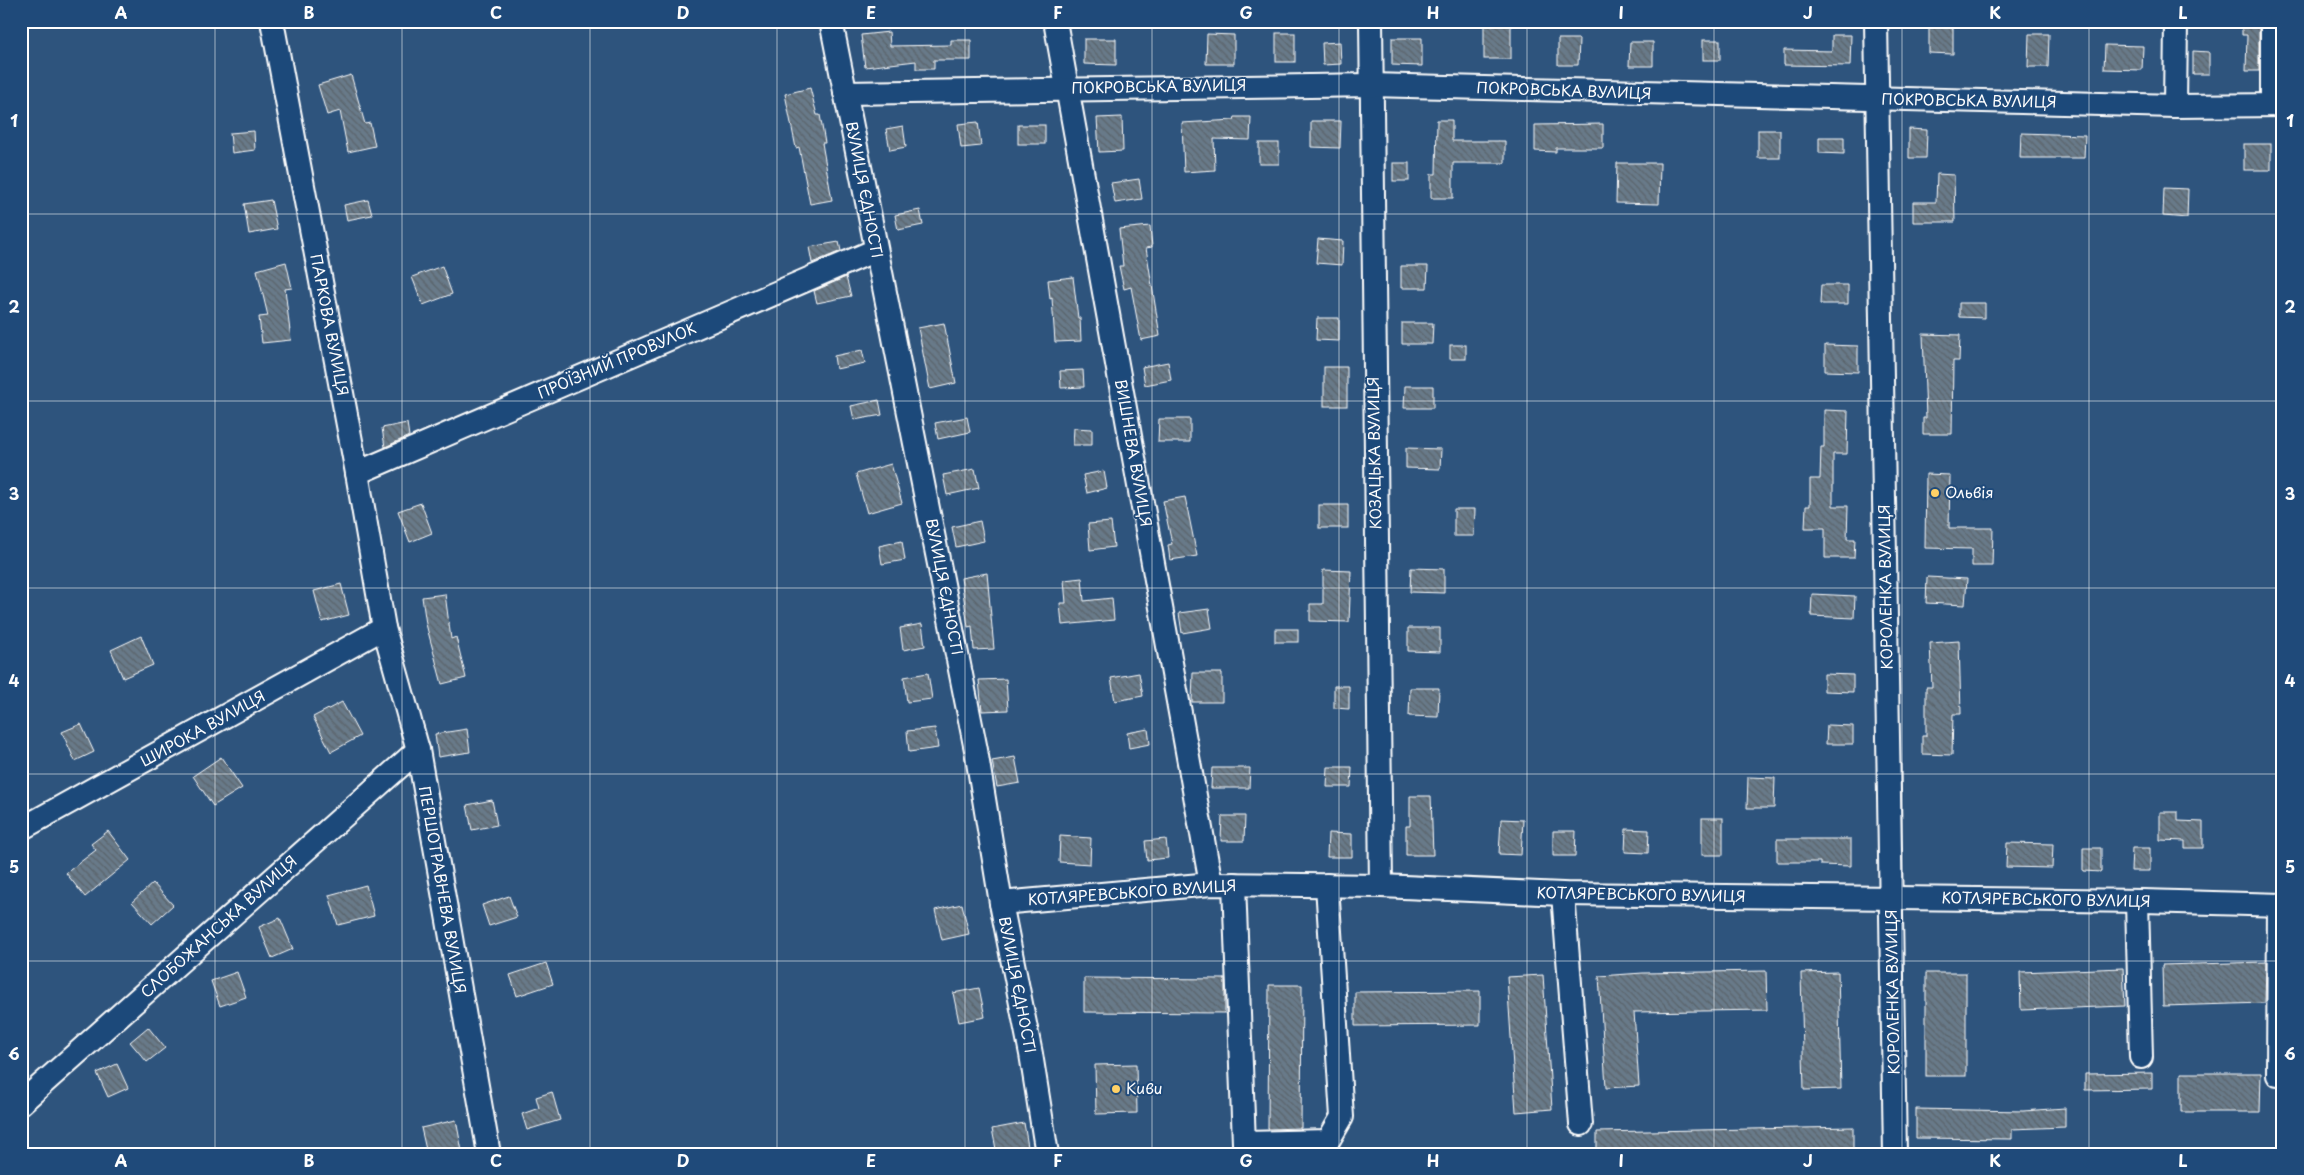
<svg xmlns="http://www.w3.org/2000/svg" width="2304" height="1175" font-family="'Playpen Sans',sans-serif">
	<style>
		.building { fill: url(#building-back-hatch); stroke: #fff }
		.lines { fill: none; stroke-linecap: round; stroke-linejoin: round }
		.minor-casing { stroke: #fff; stroke-width: 26 }
		.minor { stroke: #1f4a7a; stroke-width: 22 }
		.grid { fill: none; stroke: #fff; stroke-width: 1; stroke-opacity: 0.55 }
		.poi-dot { fill: #ffd166; stroke: #1f4a7a; stroke-width: 2 }
		.labels { text-anchor: middle; stroke-width: 4; stroke-linejoin: round; paint-order: stroke }
		.street-label { font-size: 15px; fill: #fff; stroke: #1f4a7a }
		.poi-label { font-size: 15px; fill: #fff; stroke: #1f4a7a; text-anchor: start }
		.neatline { fill: none; stroke: #fff; stroke-width: 2 }
		.grid-label { font-size: 16px; text-anchor: middle; font-weight: bold; fill: #fff }
	</style>
	<defs>
		<pattern id="building-back-hatch" width="6" height="6" patternUnits="userSpaceOnUse" patternTransform="scale(1.25)"><rect width="6" height="6" fill="#687a89"/><path d="M-1 5l2 2M0 0l6 6M5-1l2 2" fill="none" stroke="#5a636a"/></pattern>
	</defs>
	<rect width="100%" height="100%" fill="#2e547d"/>
	<filter id="ink" filterUnits="userSpaceOnUse"><feTurbulence type="fractalNoise" baseFrequency=".02" numOctaves="2"/><feDisplacementMap in="SourceGraphic" scale="10" xChannelSelector="R" yChannelSelector="G"/><feConvolveMatrix kernelMatrix="1 2 1 2 8 2 1 2 1" color-interpolation-filters="sRGB"/></filter>
	<g filter="url(#ink)">
		<g class="building">
			<path d="M2242 21H2259V71H2246L2247 35H2242Z"/>
			<rect x="1484" y="25" width="27" height="34"/>
			<path d="M1929 27 1953 28V54L1929 53Z"/>
			<path d="M889 32 890 46 951 45V40H971V60H934V69H916V61L865 67 861 35Z"/>
			<rect x="1276" y="33" width="19" height="29"/>
			<path d="M1207 34 1234 35V64H1206Z"/>
			<path d="M2029 34H2049L2048 67H2028Z"/>
			<path d="M1832 35H1851L1850 66 1784 65V50L1832 51Z"/>
			<path d="M1392 38H1422V66L1392 65Z"/>
			<path d="M1084 39H1116V65L1084 64Z"/>
			<path d="M1558 39H1579L1578 65H1558Z"/>
			<rect x="1703" y="40" width="17" height="20"/>
			<path d="M1340 42 1341 64 1323 65 1322 43Z"/>
			<path d="M1630 42H1653V66H1629Z"/>
			<path d="M2105 45 2143 46 2142 70 2104 69Z"/>
			<path d="M2193 51 2209 52V74H2193Z"/>
			<path d="M351 75 365 124 370 123 375 146 348 152 340 111 327 115 318 85Z"/>
			<path d="M810 88 817 115H820L825 143H822L832 200 810 204 799 147 796 148 785 94Z"/>
			<path d="M1122 117 1123 151 1099 152 1097 118Z"/>
			<path d="M1235 117H1251L1250 140 1214 139 1215 170 1184 172 1182 123 1234 120Z"/>
			<path d="M1437 120H1452V141H1505V163H1453V198H1431V174H1436Z"/>
			<path d="M1311 121H1341L1340 148 1311 147Z"/>
			<path d="M978 122 981 146 961 148 958 124Z"/>
			<path d="M1603 124V148H1556V152L1535 151V125Z"/>
			<rect x="1018" y="125" width="27" height="19"/>
			<path d="M903 126 906 147 890 150 886 129Z"/>
			<path d="M1909 129 1927 130 1926 158H1909Z"/>
			<rect x="1758" y="130" width="22" height="28"/>
			<path d="M254 131 255 150 232 153 230 133Z"/>
			<path d="M2021 133 2085 135 2084 158H2020Z"/>
			<path d="M1819 137H1844V154L1819 153Z"/>
			<rect x="1259" y="143" width="20" height="21"/>
			<rect x="2244" y="144" width="27" height="26"/>
			<rect x="1393" y="163" width="16" height="18"/>
			<path d="M1617 163H1660L1659 204 1616 203Z"/>
			<path d="M1937 174 1954 175 1955 222H1913V202H1936Z"/>
			<path d="M1139 179 1142 199 1115 203 1111 183Z"/>
			<path d="M2164 188 2188 189 2187 218 2163 216Z"/>
			<path d="M271 200 277 229 249 234 244 204Z"/>
			<path d="M368 200 372 215 347 220 344 205Z"/>
			<path d="M920 210 923 225 898 230 895 215Z"/>
			<path d="M1150 226 1152 247 1146 248 1160 336 1141 340 1131 287 1124 289 1119 266H1123L1119 229Z"/>
			<path d="M1318 239 1343 241 1342 265 1316 263Z"/>
			<path d="M839 242 841 251 812 263 809 247Z"/>
			<path d="M286 262 292 288 285 289 291 340 262 343 259 317 268 316 257 270Z"/>
			<path d="M442 266 452 294 423 305 412 277Z"/>
			<path d="M1401 266H1428L1427 288H1401Z"/>
			<path d="M846 277 851 296 817 303 814 291Z"/>
			<path d="M1073 277 1078 318H1080L1081 341 1055 342 1052 298 1050 299 1048 280Z"/>
			<path d="M1821 285H1848V304H1820Z"/>
			<path d="M1959 303H1985V318L1959 317Z"/>
			<path d="M1317 318H1339V341L1316 340Z"/>
			<path d="M944 323 956 383 930 389 918 328Z"/>
			<path d="M1402 323H1433L1432 344H1402Z"/>
			<path d="M1923 334 1960 335 1959 361H1953L1952 434H1923V418H1926Z"/>
			<rect x="1450" y="345" width="16" height="14"/>
			<path d="M1825 345 1858 346V372L1825 371Z"/>
			<path d="M862 350 865 363 836 369 834 356Z"/>
			<path d="M1168 362 1171 380 1145 385 1142 367Z"/>
			<rect x="1324" y="367" width="23" height="39"/>
			<path d="M1083 370 1084 387 1061 388 1060 371Z"/>
			<path d="M1405 386H1433V408H1404Z"/>
			<path d="M879 400 882 415 854 420 851 406Z"/>
			<path d="M1824 410 1848 411 1847 454H1833V506H1848L1847 539H1855L1854 558H1825V528H1805L1806 506H1810V479H1820L1821 447H1824Z"/>
			<path d="M967 417 970 432 938 439 935 423Z"/>
			<path d="M1159 419H1190V442H1158Z"/>
			<path d="M407 423 409 436 385 447 382 428Z"/>
			<path d="M1074 428 1092 429V445H1073Z"/>
			<path d="M1406 448 1441 449 1440 469 1406 468Z"/>
			<path d="M891 464 902 503 867 513 856 474Z"/>
			<path d="M975 469 979 488 947 495 943 475Z"/>
			<path d="M1104 471 1107 488 1087 493 1083 475Z"/>
			<path d="M1926 474 1950 475 1949 528H1993L1992 566H1972V549L1925 548Z"/>
			<path d="M1185 497 1197 556 1170 560 1168 545 1172 544 1163 501Z"/>
			<path d="M421 503 432 533 410 542 398 511Z"/>
			<rect x="1319" y="505" width="29" height="23"/>
			<path d="M1454 509H1475L1474 536H1454Z"/>
			<path d="M980 521 984 541 956 547 952 527Z"/>
			<path d="M1111 522 1114 547 1090 550 1088 524Z"/>
			<path d="M902 541 905 560 882 564 879 546Z"/>
			<path d="M1411 568 1444 569V593L1410 592Z"/>
			<path d="M1323 570 1351 571 1349 622 1310 621V604H1323Z"/>
			<path d="M987 573 994 649 974 650 972 626 968 627 961 578Z"/>
			<path d="M1927 577 1967 579 1965 605 1926 603Z"/>
			<path d="M1082 578 1084 601 1112 598 1114 620 1062 625 1060 603H1066L1064 580Z"/>
			<path d="M341 584 349 615 322 622 314 591Z"/>
			<path d="M445 594 451 639 456 637 466 678 442 684 426 624 422 597Z"/>
			<path d="M1812 594 1855 596 1854 618 1811 616Z"/>
			<path d="M1209 609 1212 628 1182 633 1179 613Z"/>
			<path d="M922 624 925 646 903 650 900 628Z"/>
			<path d="M1408 628H1440V652L1408 651Z"/>
			<rect x="1275" y="629" width="23" height="13"/>
			<path d="M141 636 153 665 123 678 111 650Z"/>
			<path d="M1959 641 1961 714H1953L1952 755 1922 754V736H1926V687H1932L1930 643Z"/>
			<path d="M928 673 932 699 907 702 904 677Z"/>
			<path d="M1139 673 1143 696 1115 701 1111 678Z"/>
			<path d="M1193 673H1222V702H1192Z"/>
			<path d="M1824 674 1853 675V692L1824 691Z"/>
			<path d="M1006 679 1008 710 982 711 979 680Z"/>
			<path d="M1334 686H1349V709L1334 708Z"/>
			<path d="M1410 688H1439L1438 717 1409 716Z"/>
			<path d="M342 702 360 736 331 752 313 717Z"/>
			<path d="M81 724 94 752 75 761 62 732Z"/>
			<path d="M1827 725 1853 726V744H1826Z"/>
			<path d="M935 728 938 748 909 752 907 731Z"/>
			<path d="M467 729 470 752 438 757 435 734Z"/>
			<path d="M1148 729 1150 744 1129 748 1127 733Z"/>
			<path d="M221 757 242 788 213 806 193 776Z"/>
			<path d="M1015 757 1020 783 997 787 992 761Z"/>
			<path d="M1328 767H1352L1351 787H1327Z"/>
			<path d="M1212 768H1250L1249 788H1211Z"/>
			<path d="M1748 777 1775 778 1774 808H1747Z"/>
			<path d="M1410 796H1431L1433 855H1406V826H1410Z"/>
			<path d="M492 800 497 825 472 830 467 805Z"/>
			<path d="M2160 812H2178V821L2203 822V848H2185V841L2160 840Z"/>
			<path d="M1222 816H1245L1244 841H1221Z"/>
			<rect x="1702" y="818" width="21" height="37"/>
			<path d="M1501 819 1523 820 1521 855 1499 854Z"/>
			<path d="M1626 829 1649 830 1648 853 1625 852Z"/>
			<path d="M108 831 130 860 85 897 66 873 96 850 91 844Z"/>
			<path d="M1553 831H1576L1575 856H1553Z"/>
			<path d="M1328 833 1352 834V857H1327Z"/>
			<path d="M1060 836 1091 838 1090 864 1059 862Z"/>
			<path d="M1166 839 1168 858 1147 860 1145 841Z"/>
			<path d="M1777 839H1851V866L1820 865V862H1777Z"/>
			<path d="M2007 843 2053 844 2052 868 2006 867Z"/>
			<path d="M2083 848H2101V872L2083 871Z"/>
			<path d="M2132 848H2150V871H2131Z"/>
			<path d="M153 883 173 905 152 924 132 902Z"/>
			<path d="M366 885 374 916 338 925 329 895Z"/>
			<path d="M509 896 517 917 489 926 482 905Z"/>
			<path d="M962 904 969 934 942 940 935 910Z"/>
			<path d="M280 918 293 949 272 958 259 927Z"/>
			<path d="M2266 962 2265 1003 2163 1006 2162 965Z"/>
			<path d="M546 963 553 984 517 996 510 975Z"/>
			<path d="M2123 968 2125 1006 2021 1010 2020 972Z"/>
			<path d="M1766 971 1767 1010 1634 1012 1639 1086 1606 1088 1599 976 1643 973Z"/>
			<path d="M237 972 246 997 220 1006 211 981Z"/>
			<path d="M1838 972 1841 1089 1804 1090 1801 973Z"/>
			<rect x="1926" y="973" width="40" height="103"/>
			<path d="M1543 975 1552 1109 1516 1112 1507 977Z"/>
			<path d="M1084 978 1225 979V1013L1084 1012Z"/>
			<path d="M1269 985H1302L1301 1128 1268 1129Z"/>
			<path d="M979 988 985 1017 959 1022 953 993Z"/>
			<path d="M1480 991V1025L1355 1026V992Z"/>
			<path d="M148 1027 165 1048 147 1062 130 1042Z"/>
			<path d="M117 1064 128 1088 108 1097 97 1073Z"/>
			<path d="M1136 1064 1137 1113 1096 1114 1095 1065Z"/>
			<path d="M2152 1073V1089L2085 1090V1074Z"/>
			<path d="M2181 1073H2261L2260 1112H2181Z"/>
			<path d="M552 1092 560 1120 527 1130 522 1114 539 1108 536 1097Z"/>
			<path d="M2065 1108V1127L2012 1129V1139L1916 1138V1109L2023 1111Z"/>
			<path d="M456 1120 462 1151 448 1154H427L421 1128Z"/>
			<path d="M1024 1123 1028 1147 997 1154 992 1129Z"/>
			<path d="M1853 1127V1154H1597V1132Z"/>
		</g>
		<g class="lines">
			<defs>
				<g id="minor">
					<path d="M272 21 357 473 384 628 418 750 489 1154"/>
					<path d="M831 21 976 750 1001 903 1031 1054 1047 1154"/>
					<path d="M1055 21 1211 884"/>
					<path d="M1371 21 1381 886"/>
					<path d="M1876 21 1895 1154"/>
					<path d="M845 93 1371 85 2175 106 2283 105"/>
					<path d="M2272 105V21"/>
					<path d="M2175 106 2176 21"/>
					<path d="M357 473 876 250"/>
					<path d="M21 829 384 628"/>
					<path d="M1234 884 1244 1143 1328 1141 1342 1117 1327 885"/>
					<path d="M1563 894 1581 1124"/>
					<path d="M2137 901 2141 1057"/>
					<path d="M1001 903 1211 884 1381 886 1563 894 2143 901 2283 905"/>
					<path d="M2278 1075 2279 905"/>
					<path d="M21 1103 418 750"/>
				</g>
			</defs>
			<use href="#minor" class="minor-casing"/>
			<use href="#minor" class="minor"/>
		</g>
	</g>
	<path class="grid" d="M215 21V1154M402 21V1154M590 21V1154M777 21V1154M965 21V1154M1152 21V1154M1339 21V1154M1527 21V1154M1714 21V1154M1902 21V1154M2089 21V1154M21 214H2283M21 401H2283M21 588H2283M21 774H2283M21 961H2283"/>
	<g class="poi-dot">
		<circle cx="1935" cy="493" r="5"/>
		<circle cx="1116" cy="1089" r="5"/>
	</g>
	<g class="labels">
		<g class="street-label">
			<text transform="translate(1159 87) rotate(-1)" y="5">ПОКРОВСЬКА ВУЛИЦЯ</text>
			<text transform="translate(1564 91) rotate(2)" y="5">ПОКРОВСЬКА ВУЛИЦЯ</text>
			<text transform="translate(1969 101) rotate(1)" y="5">ПОКРОВСЬКА ВУЛИЦЯ</text>
			<text transform="translate(864 190) rotate(79)" y="5">ВУЛИЦЯ ЄДНОСТІ</text>
			<text transform="translate(329 325) rotate(79)" y="5">ПАРКОВА ВУЛИЦЯ</text>
			<text transform="translate(617 361) rotate(-23)" y="5">ПРОЇЗНИЙ ПРОВУЛОК</text>
			<text transform="translate(1133 453) rotate(80)" y="5">ВИШНЕВА ВУЛИЦЯ</text>
			<text transform="translate(1375 453) rotate(-91)" y="5">КОЗАЦЬКА ВУЛИЦЯ</text>
			<text transform="translate(944 587) rotate(79)" y="5">ВУЛИЦЯ ЄДНОСТІ</text>
			<text transform="translate(1886 587) rotate(-91)" y="5">КОРОЛЕНКА ВУЛИЦЯ</text>
			<text transform="translate(203 729) rotate(-29)" y="5">ШИРОКА ВУЛИЦЯ</text>
			<text transform="translate(442 890) rotate(80)" y="5">ПЕРШОТРАВНЕВА ВУЛИЦЯ</text>
			<text transform="translate(1132 893) rotate(-4)" y="5">КОТЛЯРЕВСЬКОГО ВУЛИЦЯ</text>
			<text transform="translate(1641 895) rotate(1)" y="5">КОТЛЯРЕВСЬКОГО ВУЛИЦЯ</text>
			<text transform="translate(2046 900) rotate(1)" y="5">КОТЛЯРЕВСЬКОГО ВУЛИЦЯ</text>
			<text transform="translate(219 927) rotate(-42)" y="5">СЛОБОЖАНСЬКА ВУЛИЦЯ</text>
			<text transform="translate(1017 985) rotate(79)" y="5">ВУЛИЦЯ ЄДНОСТІ</text>
			<text transform="translate(1893 992) rotate(-91)" y="5">КОРОЛЕНКА ВУЛИЦЯ</text>
		</g>
		<g class="poi-label">
			<text x="1945" y="498">Ольвія</text>
			<text x="1126" y="1094">Киви</text>
		</g>
	</g>
	<rect width="2304" height="1175" fill="none" stroke="#1f4a7a" stroke-width="55"/>
	<rect x="28" y="28" width="2248" height="1120" class="neatline"/>
	<g class="grid-label">
		<text x="121" y="19">A</text>
		<text x="309" y="19">B</text>
		<text x="496" y="19">C</text>
		<text x="683" y="19">D</text>
		<text x="871" y="19">E</text>
		<text x="1058" y="19">F</text>
		<text x="1246" y="19">G</text>
		<text x="1433" y="19">H</text>
		<text x="1621" y="19">I</text>
		<text x="1808" y="19">J</text>
		<text x="1995" y="19">K</text>
		<text x="2183" y="19">L</text>
		<text x="14" y="127">1</text>
		<text x="2290" y="127">1</text>
		<text x="14" y="313">2</text>
		<text x="2290" y="313">2</text>
		<text x="14" y="500">3</text>
		<text x="2290" y="500">3</text>
		<text x="14" y="687">4</text>
		<text x="2290" y="687">4</text>
		<text x="14" y="873">5</text>
		<text x="2290" y="873">5</text>
		<text x="14" y="1060">6</text>
		<text x="2290" y="1060">6</text>
		<text x="121" y="1167">A</text>
		<text x="309" y="1167">B</text>
		<text x="496" y="1167">C</text>
		<text x="683" y="1167">D</text>
		<text x="871" y="1167">E</text>
		<text x="1058" y="1167">F</text>
		<text x="1246" y="1167">G</text>
		<text x="1433" y="1167">H</text>
		<text x="1621" y="1167">I</text>
		<text x="1808" y="1167">J</text>
		<text x="1995" y="1167">K</text>
		<text x="2183" y="1167">L</text>
	</g>
</svg>
